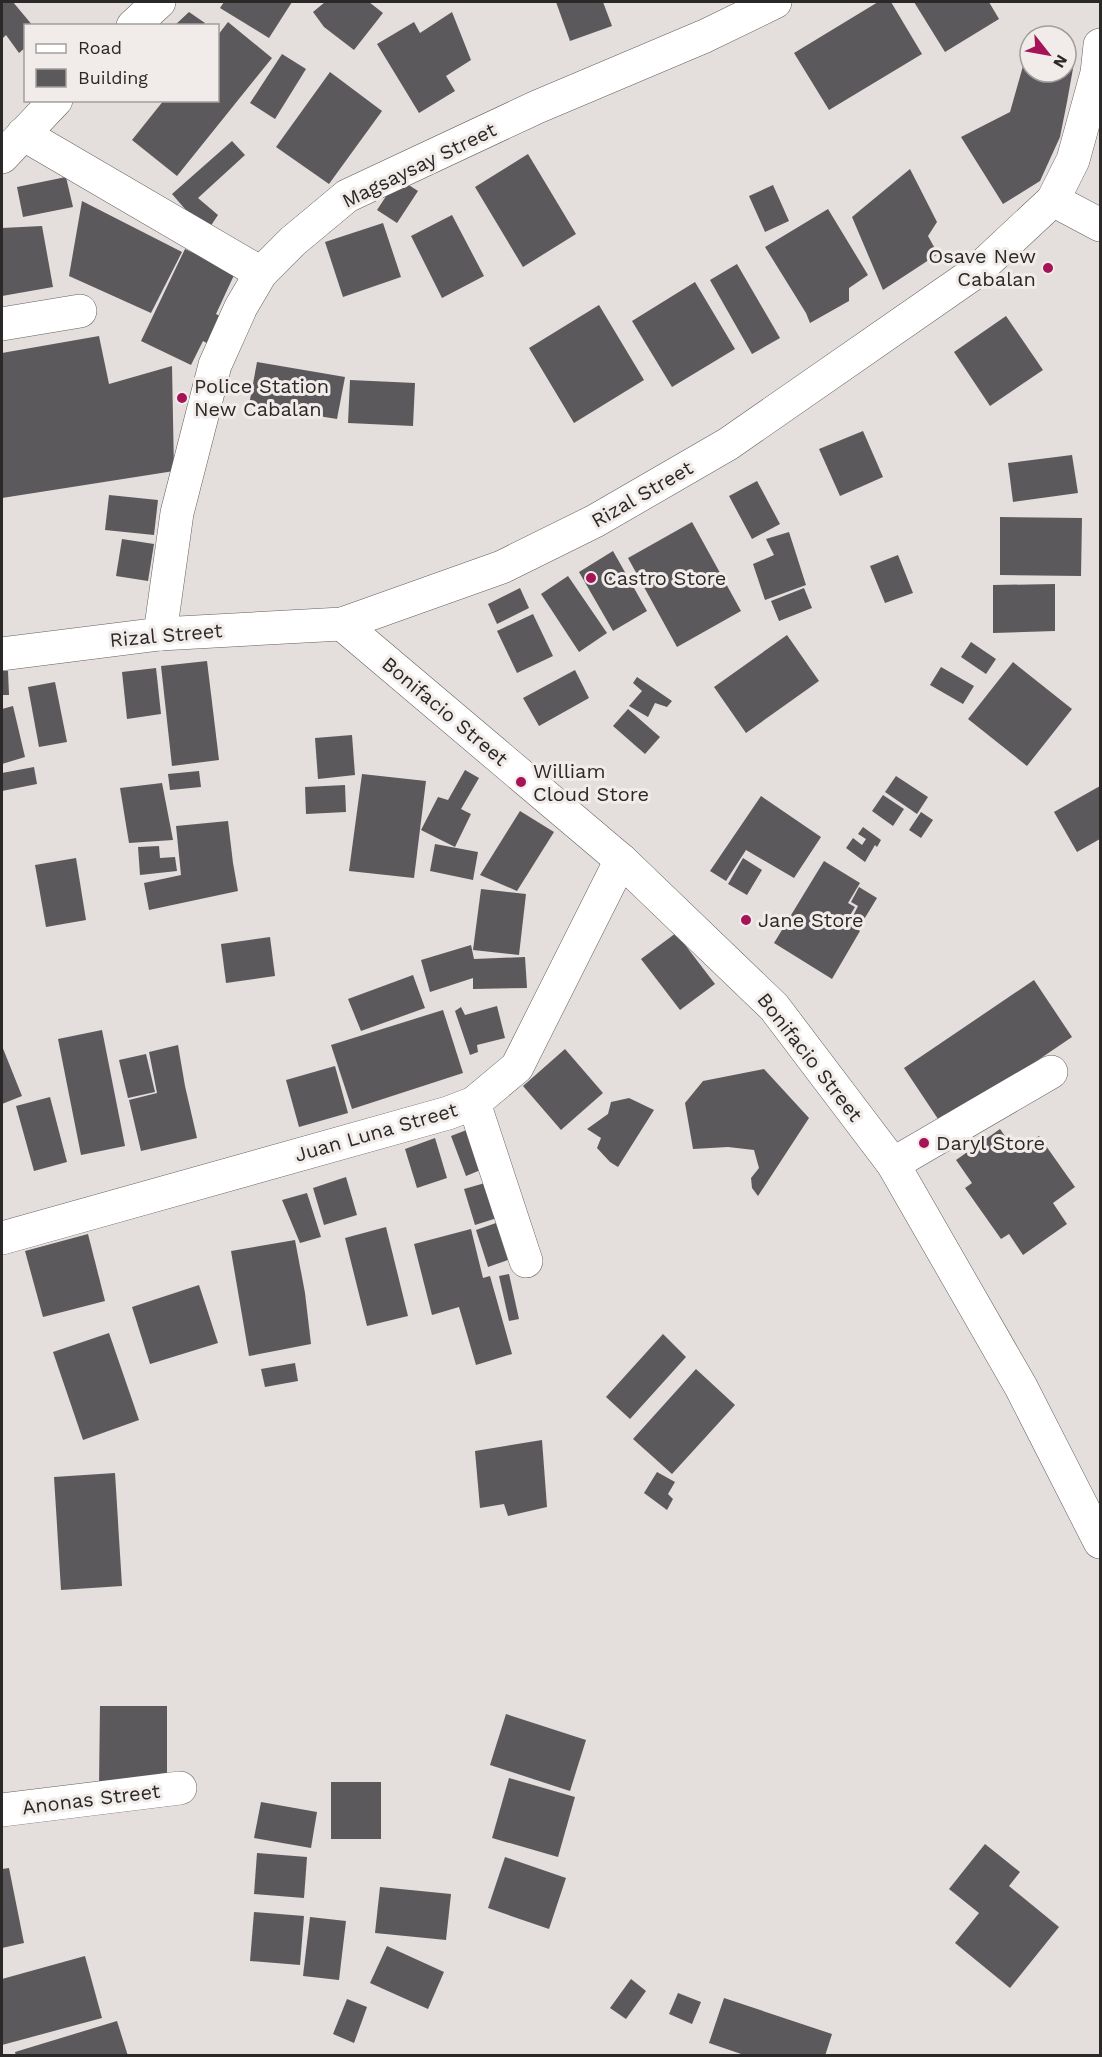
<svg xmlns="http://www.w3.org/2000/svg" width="1102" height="2057" font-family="'Work Sans',sans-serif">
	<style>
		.building { fill: #5c595d }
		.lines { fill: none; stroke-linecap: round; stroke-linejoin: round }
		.minor-casing { stroke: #645f5d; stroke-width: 34 }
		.minor { stroke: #fff; stroke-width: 33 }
		.poi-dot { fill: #a41457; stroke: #f1ece9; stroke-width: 2 }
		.labels { text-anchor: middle; stroke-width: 6; stroke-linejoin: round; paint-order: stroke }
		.street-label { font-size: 20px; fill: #2b2928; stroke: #f1ece9 }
		.poi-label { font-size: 20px; fill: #2b2928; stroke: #f1ece9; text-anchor: start }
	</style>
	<rect width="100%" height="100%" fill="#e4dedc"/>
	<g class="building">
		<path d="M2 2H13L33 26H26V47L19 53 6 35 2 39Z"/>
		<path d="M224 2H292L269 38 220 8Z"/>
		<path d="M325 2H369L383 13 354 50 324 27 313 12Z"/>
		<path d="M556 2H603L612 26 570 41Z"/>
		<path d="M878 2H891L922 54 829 110 794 53Z"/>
		<path d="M914 2H989L999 19 945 52Z"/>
		<path d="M189 12 205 23 203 26H174Z"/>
		<path d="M452 12 471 60 446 76 455 91 419 113 377 44 414 22 420 33Z"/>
		<path d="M228 22 272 58 177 176 132 140 164 100H218V35Z"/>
		<path d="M1029 45 1030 72H1066V60L1074 63 1067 102 1060 137 1040 181 1003 204 961 137 1010 112Z"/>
		<path d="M282 54 306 69 275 119 250 103Z"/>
		<path d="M330 72 382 111 329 184 276 147Z"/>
		<path d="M232 141 245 155 198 198 218 215 210 227 185 209 172 194Z"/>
		<path d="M528 154 576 234 523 267 475 187Z"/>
		<path d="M910 169 937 222 928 236 938 254 883 290 852 217Z"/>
		<path d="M66 177 73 207 23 217 17 187Z"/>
		<path d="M398 178 418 191 397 223 377 210Z"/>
		<path d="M773 185 789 221 765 232 749 196Z"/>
		<path d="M82 201 182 252 151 313 69 276Z"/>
		<path d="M828 209 868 275 849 288V301L810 323 806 313 765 247Z"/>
		<path d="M452 215 484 276 442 298 411 236Z"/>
		<path d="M383 223 401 277 343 297 325 242Z"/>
		<path d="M42 226 53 287 2 296V228Z"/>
		<path d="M185 249 235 273 216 314 227 320 214 347 203 341 191 365 141 341Z"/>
		<path d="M737 264 780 338 752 354 710 280Z"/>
		<path d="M695 282 735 349 672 387 632 321Z"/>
		<path d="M599 305 644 380 574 423 529 348Z"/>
		<path d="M1006 316 1043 370 990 406 954 352Z"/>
		<path d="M99 336 109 384 172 366 174 471 2 498V353Z"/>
		<path d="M257 362 345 377 337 419 249 405Z"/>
		<path d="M350 380 415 383 413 426 348 423Z"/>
		<path d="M863 431 883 477 840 496 819 449Z"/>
		<path d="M1072 455 1078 493 1013 502 1008 463Z"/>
		<path d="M757 481 780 524 752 539 729 496Z"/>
		<path d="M109 495 158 500 154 535 105 530Z"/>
		<path d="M1000 517 1082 518 1081 576 1000 575Z"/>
		<path d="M692 522 741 611 677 647 628 558Z"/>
		<path d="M789 532 806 585 765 600 753 564 774 555 766 539Z"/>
		<path d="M122 539 154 544 148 581 116 576Z"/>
		<path d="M613 551 647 611 613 631 579 572Z"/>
		<path d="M898 555 913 593 885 603 870 566Z"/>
		<path d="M568 576 607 633 579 652 541 594Z"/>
		<path d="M1055 584V631L993 633V585Z"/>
		<path d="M520 588 529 608 497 624 488 604Z"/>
		<path d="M804 588 812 608 779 621 771 601Z"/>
		<path d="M533 614 553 656 517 673 497 631Z"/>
		<path d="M787 635 819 681 746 733 714 687Z"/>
		<path d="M971 642 996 659 986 674 961 657Z"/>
		<path d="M207 661 219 760 172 766 161 666Z"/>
		<path d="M1013 662 1072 709 1027 766 968 719Z"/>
		<path d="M941 667 974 686 963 704 930 685Z"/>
		<path d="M156 668 161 714 127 719 122 672Z"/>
		<path d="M575 670 589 698 539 726 523 698Z"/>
		<path d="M2 671H8L9 695H2Z"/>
		<path d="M637 677 672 701 667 707 655 703 648 717 629 706 642 691 633 683Z"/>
		<path d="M55 682 67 742 39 747 28 687Z"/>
		<path d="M13 706 25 757 2 764V709Z"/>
		<path d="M628 709 660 737 645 754 613 726Z"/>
		<path d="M352 735 355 775 318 779 315 738Z"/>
		<path d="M34 767 37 784 2 791V773Z"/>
		<path d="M465 770 479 778 461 809 471 814 455 847 421 830 438 797 448 800Z"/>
		<path d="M199 771 201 787 170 790 168 774Z"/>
		<path d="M362 774 426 781 414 878 349 871Z"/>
		<path d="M896 776 928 797 917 814 885 792Z"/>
		<path d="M162 783 173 840 129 843 120 788Z"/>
		<path d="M345 785 346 812 306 814 305 787Z"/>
		<path d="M1100 786V839L1077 852 1054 812Z"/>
		<path d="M883 795 904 809 893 826 872 811Z"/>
		<path d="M761 796 821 837 794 878 746 850 726 881 710 871Z"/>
		<path d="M520 811 554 832 517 891 480 875Z"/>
		<path d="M921 812 933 820 921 838 909 830Z"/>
		<path d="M228 821 233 863 238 891 149 910 144 883 181 875 176 826Z"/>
		<path d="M863 827 881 840 877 847 875 845 865 862 846 848 853 838 862 845 866 839 858 834Z"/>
		<path d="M435 844 478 852 473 880 430 871Z"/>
		<path d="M159 846 160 858 175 857 177 871 140 875 138 847Z"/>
		<path d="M76 858 86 920 46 927 35 865Z"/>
		<path d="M743 858 762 870 747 895 728 884Z"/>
		<path d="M824 861 860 883 848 903 855 907 846 922 860 931 832 979 774 943Z"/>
		<path d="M859 887 877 898 860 926 851 920 858 906 851 902Z"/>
		<path d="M481 889 526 894 519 955 473 950Z"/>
		<path d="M676 933 715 984 680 1010 641 959Z"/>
		<path d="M270 937 275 976 226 983 221 944Z"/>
		<path d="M471 945 474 959 525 957 527 988 473 989V978L430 992 421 960Z"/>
		<path d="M413 975 425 1008 361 1031 348 999Z"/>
		<path d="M1034 980 1072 1037 942 1125 904 1068Z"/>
		<path d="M497 1006 505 1038 477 1045 478 1052 470 1055 455 1011 461 1007 465 1015Z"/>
		<path d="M443 1010 463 1073 352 1109 331 1045Z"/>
		<path d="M102 1030 125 1146 81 1155 58 1039Z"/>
		<path d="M178 1045 185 1086 197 1138 141 1151 129 1100 157 1093 149 1052Z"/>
		<path d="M2 1046 22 1096 2 1104Z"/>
		<path d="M565 1049 603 1093 561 1130 523 1086Z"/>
		<path d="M146 1054 155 1092 128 1098 119 1060Z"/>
		<path d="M335 1066 348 1113 299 1127 286 1080Z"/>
		<path d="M764 1069 809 1118 758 1196 752 1188 751 1178 759 1168 754 1150 728 1147 693 1149 685 1103 703 1081Z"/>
		<path d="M50 1097 67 1162 34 1171 16 1106Z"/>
		<path d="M629 1098 654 1110 618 1167 610 1162 597 1148 601 1138 587 1129 608 1114 611 1102Z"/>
		<path d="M469 1129 483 1169 466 1176 451 1136Z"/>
		<path d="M1000 1129 1016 1152 1039 1136 1075 1187 1053 1203 1067 1224 1023 1255 1009 1234 1001 1239 965 1188 972 1183 956 1160Z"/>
		<path d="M435 1138 447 1178 417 1188 405 1149Z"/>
		<path d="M346 1177 357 1215 324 1225 313 1188Z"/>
		<path d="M485 1183 497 1218 475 1225 464 1189Z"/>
		<path d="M307 1193 321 1237 300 1243 282 1200Z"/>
		<path d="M496 1223 508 1260 488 1267 476 1230Z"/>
		<path d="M386 1227 408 1316 367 1326 345 1238Z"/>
		<path d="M471 1229 483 1278 490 1276 512 1354 476 1365 459 1307 432 1315 414 1244Z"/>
		<path d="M88 1234 105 1301 43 1317 25 1251Z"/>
		<path d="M295 1240 305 1293 311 1344 249 1356 231 1251Z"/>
		<path d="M509 1274 519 1319 509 1321 499 1276Z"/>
		<path d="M199 1285 218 1343 150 1364 132 1307Z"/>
		<path d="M109 1333 139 1420 83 1440 53 1352Z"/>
		<path d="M663 1334 686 1357 630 1419 606 1397Z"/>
		<path d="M295 1363 298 1381 265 1387 261 1369Z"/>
		<path d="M696 1369 735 1405 672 1474 633 1439Z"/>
		<path d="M542 1440 547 1507 508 1516 504 1504 480 1508 475 1451Z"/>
		<path d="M657 1472 675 1482 668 1494 673 1499 667 1510 644 1493Z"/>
		<path d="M115 1473 122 1586 61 1590 54 1477Z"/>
		<path d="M100 1706H167V1785H99Z"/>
		<path d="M506 1714 586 1740 570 1791 490 1765Z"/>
		<path d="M509 1778 575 1797 558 1857 492 1838Z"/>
		<rect x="331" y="1782" width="50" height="57"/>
		<path d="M261 1802 317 1812 311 1848 254 1838Z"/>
		<path d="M985 1844 1020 1872 1009 1886 1059 1927 1010 1988 955 1943 979 1913 949 1889Z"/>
		<path d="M257 1853 307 1857 304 1898 254 1894Z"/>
		<path d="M505 1857 566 1878 549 1929 488 1908Z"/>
		<path d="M9 1868 24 1943 2 1948V1869Z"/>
		<path d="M380 1887 451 1894 446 1940 375 1933Z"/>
		<path d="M254 1912 304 1916 300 1965 250 1961Z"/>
		<path d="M310 1917 346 1921 339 1980 303 1976Z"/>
		<path d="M387 1946 444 1972 428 2009 370 1983Z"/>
		<path d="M85 1956 102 2018 2 2045V1979Z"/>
		<path d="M631 1979 646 1991 626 2019 610 2008Z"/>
		<path d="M678 1993 701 2002 692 2024 669 2014Z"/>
		<path d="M724 1998 832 2034 825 2056H747L709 2043Z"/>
		<path d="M347 1999 367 2007 354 2043 333 2034Z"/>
		<path d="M117 2021 128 2056H16L15 2052Z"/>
	</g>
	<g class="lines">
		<defs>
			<g id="minor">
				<path d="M133 26 159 2"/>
				<path d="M23 134 261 273"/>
				<path d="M2 157 56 100"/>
				<path d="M1053 200 1100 225"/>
				<path d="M2 324 80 311"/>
				<path d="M342 624 621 860 774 1007 893 1164 1021 1387 1100 1542"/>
				<path d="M160 634 177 513 215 365 241 307 261 273 293 241 347 196 537 107 705 36 775 2"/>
				<path d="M2 654 160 634 342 624 502 567 595 521 728 444 977 271 1053 200 1073 160 1097 73 1100 45"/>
				<path d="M474 1103 526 1261"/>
				<path d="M893 1164 1051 1072"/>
				<path d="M2 1238 448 1113 474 1103 517 1067 621 860"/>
				<path d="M2 1810 180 1788"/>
			</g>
		</defs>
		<use href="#minor" class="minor-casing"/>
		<use href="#minor" class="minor"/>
	</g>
	<g class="poi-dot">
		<circle cx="1048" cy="268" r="6"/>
		<circle cx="182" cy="398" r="6"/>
		<circle cx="591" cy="578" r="6"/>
		<circle cx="521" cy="782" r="6"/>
		<circle cx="746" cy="920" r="6"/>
		<circle cx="924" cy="1143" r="6"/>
	</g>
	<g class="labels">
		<g class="street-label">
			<text transform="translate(419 165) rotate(-26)" y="7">Magsaysay Street</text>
			<text transform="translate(642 494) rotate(-30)" y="7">Rizal Street</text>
			<text transform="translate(166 635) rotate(-5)" y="7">Rizal Street</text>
			<text transform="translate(445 711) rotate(40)" y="7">Bonifacio Street</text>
			<text transform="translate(810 1057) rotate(52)" y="7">Bonifacio Street</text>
			<text transform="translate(376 1132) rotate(-16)" y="7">Juan Luna Street</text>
			<text transform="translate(91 1799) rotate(-7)" y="7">Anonas Street</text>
		</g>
		<g class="poi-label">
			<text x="1036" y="263" text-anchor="end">Osave New<tspan x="1036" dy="23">Cabalan</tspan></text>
			<text x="194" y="393">Police Station<tspan x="194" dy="23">New Cabalan</tspan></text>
			<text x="603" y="585">Castro Store</text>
			<text x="533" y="778">William<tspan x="533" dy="23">Cloud Store</tspan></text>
			<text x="758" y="927">Jane Store</text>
			<text x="936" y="1150">Daryl Store</text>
		</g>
	</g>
	<rect width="1102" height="2057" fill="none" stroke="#2b2928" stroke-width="6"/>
	<rect x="24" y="24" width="195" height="78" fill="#f1ece9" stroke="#a29e9c" stroke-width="1.5"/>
	<rect x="36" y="44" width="30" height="9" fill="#ffffff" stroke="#a29e9c" stroke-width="1.5"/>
	<text x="78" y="54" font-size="18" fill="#2b2928">Road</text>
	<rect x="36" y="69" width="30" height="18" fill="#5c595d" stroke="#a29e9c" stroke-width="1.5"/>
	<text x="78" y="84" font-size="18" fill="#2b2928">Building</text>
	<g transform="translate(1048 54) rotate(121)"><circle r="28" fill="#f1ece9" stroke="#a29e9c" stroke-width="1.5"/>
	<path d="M0-4.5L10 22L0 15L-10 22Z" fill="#a41457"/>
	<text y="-9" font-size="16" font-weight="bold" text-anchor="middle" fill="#2b2928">N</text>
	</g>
</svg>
